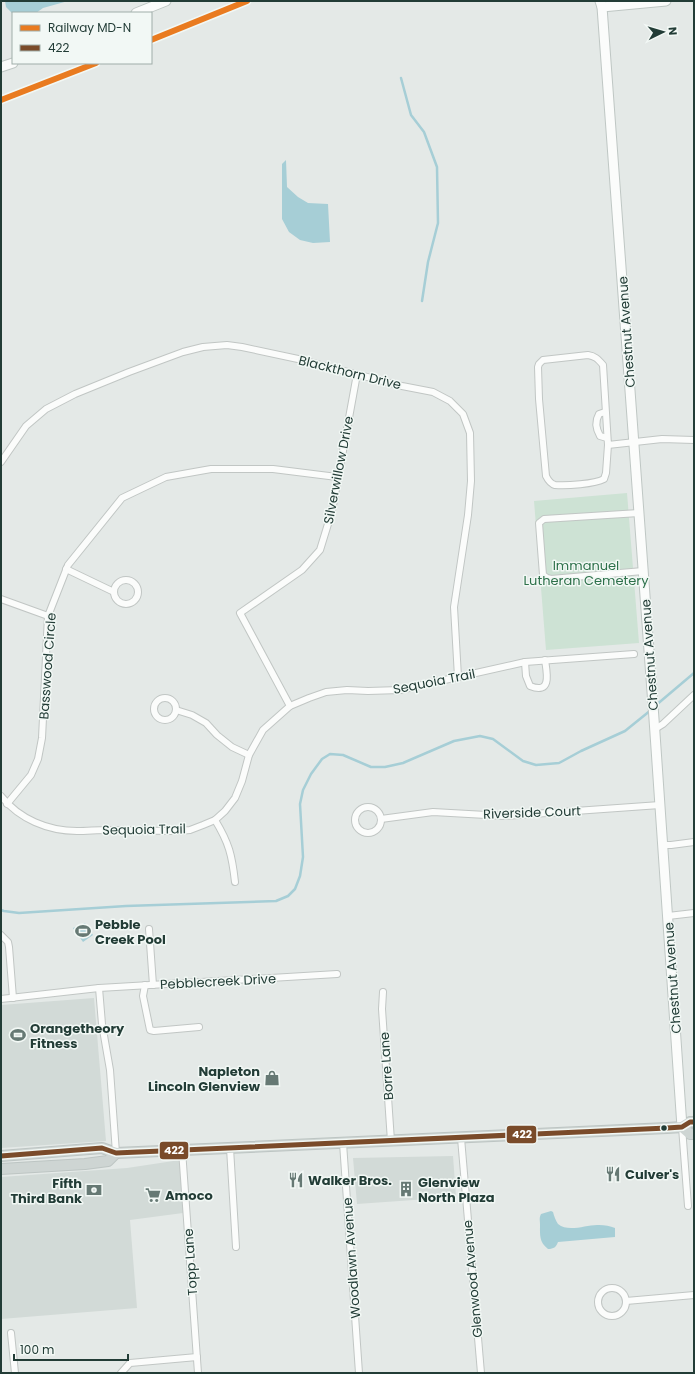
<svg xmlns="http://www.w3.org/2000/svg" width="695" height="1374" font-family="Poppins,sans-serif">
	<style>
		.built { fill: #d2dad7 }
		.green { fill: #cde2d4 }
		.water { fill: #a6ced6 }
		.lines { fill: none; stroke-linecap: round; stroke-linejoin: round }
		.stream { stroke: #a6ced6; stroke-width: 2.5 }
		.street-casing { stroke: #c1c6c4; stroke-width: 8 }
		.secondary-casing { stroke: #bfc7c4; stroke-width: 11 }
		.primary-casing { stroke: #bdc5c3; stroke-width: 12 }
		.street { stroke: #fbfcfb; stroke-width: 6 }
		.secondary { stroke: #fbfcfb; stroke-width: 9 }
		.primary { stroke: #ced5d3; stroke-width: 10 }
		.rail { stroke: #c7cac9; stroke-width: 2.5; stroke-dasharray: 8 4; stroke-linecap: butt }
		.bus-1-casing { stroke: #f2f8f5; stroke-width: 8 }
		.bus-1 { stroke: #7a4b2a; stroke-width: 5 }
		.rail-1-casing { stroke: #f2f8f5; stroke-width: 9 }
		.rail-1 { stroke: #e97b20; stroke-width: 6 }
		.bus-dot { fill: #223c36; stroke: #f2f8f5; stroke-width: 1.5 }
		.labels { text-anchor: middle; stroke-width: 3; stroke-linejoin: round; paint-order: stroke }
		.street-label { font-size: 13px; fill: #223c36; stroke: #f2f8f5 }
		.park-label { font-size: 13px; fill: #2e714b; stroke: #f2f8f5 }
		.poi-label { font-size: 13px; font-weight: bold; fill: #223c36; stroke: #f2f8f5; text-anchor: start }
		.line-badge { stroke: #f2f8f5; stroke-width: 1.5 }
		.badge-label { font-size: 11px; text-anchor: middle; font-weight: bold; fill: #fff }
	</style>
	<rect width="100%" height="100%" fill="#e4e9e7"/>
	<g class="built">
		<path d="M94 998 106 1141 1 1148V1005Z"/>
		<path d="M453 1156 456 1197 357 1204 353 1158Z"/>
		<path d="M180 1160 183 1213 130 1220 137 1308 1 1319V1177L127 1168Z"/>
	</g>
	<path class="green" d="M627 493 639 643 546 650 534 501Z"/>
	<g class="water">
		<path d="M5 1H68L43 8 36 13 13 14 6 7Z"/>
		<path d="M286 160 287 187 298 197 308 203 328 204 330 242 313 243 300 240 289 232 282 219V164Z"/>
		<path d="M85 923 93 935 83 942 73 928Z"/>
		<path d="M551 1211 553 1212C554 1216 556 1221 558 1224 569 1233 587 1224 599 1225 605 1225 610 1226 615 1228V1237L558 1242C556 1247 554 1249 548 1249 539 1242 540 1235 540 1224 540 1220 539 1218 541 1214Z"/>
	</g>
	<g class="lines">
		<g class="stream">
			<path d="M401 78 411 115 424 132 437 167 438 223 428 262 422 301"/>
			<path d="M655 706 694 673"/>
			<path d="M1 910 4 911 19 913 126 906 276 901 288 896 295 889 300 876 303 857 300 804 303 790 311 774 322 759 330 754 343 755 371 767H385L403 763 454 741 480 736 493 739 523 761 536 765 559 763 581 751 625 731 651 710"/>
		</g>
		<defs>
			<g id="street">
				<path d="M605 412 599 414C595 421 596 429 600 436L607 438"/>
				<path d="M608 445 606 473 604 479C595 484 566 486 555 485 551 484 548 480 546 476L539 399 538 367 539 364 543 360 588 355C595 356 598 359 603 365L608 445 662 439 694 440"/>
				<path d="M1 462 26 426 46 409 75 394 129 372 183 352 203 347 227 345 242 347 298 359 402 386 433 392 450 401 463 414 470 433 471 481 468 515 454 607 458 677"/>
				<path d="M639 513 544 519 539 523 543 575 547 578 551 579 643 571"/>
				<path d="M66 569 114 592"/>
				<circle cx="126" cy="592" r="12"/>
				<path d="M1 599 48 616"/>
				<path d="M525 662 526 676 530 686C552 695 547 673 545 660"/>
				<circle cx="165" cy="709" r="11"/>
				<path d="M290 706 240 613 302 570 320 550 332 511 357 374"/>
				<path d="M176 710 192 715 206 723 217 735 232 747 249 755"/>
				<path d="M655 729 663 724 694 695"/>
				<path d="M1 796C19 819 48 831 77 831 87 831 97 830 107 830 131 830 155 831 178 831L190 830 203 825 215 820 225 811 235 798 242 781 249 755 263 730 290 706 309 698 326 692 347 690 368 691 400 690 525 662 634 654"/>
				<path d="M7 804 31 775 38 759 42 738 48 616 68 565 122 498 166 477 211 469H273L337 477"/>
				<circle cx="368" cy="820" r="13"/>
				<path d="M381 819 433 812 504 816 660 805"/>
				<path d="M215 820C229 843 232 855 235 882"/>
				<path d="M663 845H671L694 842"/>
				<path d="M668 916 694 913"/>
				<path d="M149 929 153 985"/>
				<path d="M1 935 8 942 9 947 13 998"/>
				<path d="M145 985 143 996 150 1030 154 1031 199 1027"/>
				<path d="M99 988 102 1024 110 1070 116 1153"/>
				<path d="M383 992 382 1009 391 1141"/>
				<path d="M1 999 99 988 337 974"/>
				<path d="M682 1127 688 1206"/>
				<path d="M461 1138 481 1373"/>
				<path d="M343 1143 359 1373"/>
				<path d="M230 1148 236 1247"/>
				<path d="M182 1150 198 1373"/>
				<circle cx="612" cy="1302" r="14"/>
				<path d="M626 1301 694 1295"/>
				<path d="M11 1333 15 1373"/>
				<path d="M121 1373 130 1363 197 1357"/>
			</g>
			<g id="secondary">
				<path d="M600 1 602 7 654 719 682 1127"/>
				<path d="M602 7 666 1"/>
				<path d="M136 13 166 1"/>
				<path d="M1 67 13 63"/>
			</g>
			<g id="primary">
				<path d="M682 1127 690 1134H694"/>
				<path d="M1 1156 102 1148 116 1153 667 1128 682 1127 690 1122H694"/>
				<path d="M1 1169 85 1164 108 1161 116 1153"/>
			</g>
		</defs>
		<use href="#street" class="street-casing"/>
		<use href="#secondary" class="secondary-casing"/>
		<use href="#primary" class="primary-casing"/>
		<use href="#street" class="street"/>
		<use href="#secondary" class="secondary"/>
		<use href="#primary" class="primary"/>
		<path class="rail" d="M1 102 15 95"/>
		<defs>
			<path id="bus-1" d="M1 1156 102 1148 116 1153 667 1128 682 1127 690 1122H694"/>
		</defs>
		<use href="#bus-1" class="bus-1-casing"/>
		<use href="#bus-1" class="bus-1"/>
		<defs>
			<g id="rail-1">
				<path d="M151 40 247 1"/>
				<path d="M1 100 96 63"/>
			</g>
		</defs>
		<use href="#rail-1" class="rail-1-casing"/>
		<use href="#rail-1" class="rail-1"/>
	</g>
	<defs>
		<symbol id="stadium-bare" viewBox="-9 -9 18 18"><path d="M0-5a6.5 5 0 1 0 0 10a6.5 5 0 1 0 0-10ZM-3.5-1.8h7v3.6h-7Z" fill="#667974" stroke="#f2f8f5" stroke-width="2.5" paint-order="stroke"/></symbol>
		<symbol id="shop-bare" viewBox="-9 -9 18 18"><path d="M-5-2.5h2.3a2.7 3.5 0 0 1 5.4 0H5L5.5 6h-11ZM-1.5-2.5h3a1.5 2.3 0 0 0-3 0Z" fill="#667974" stroke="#f2f8f5" stroke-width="2.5" paint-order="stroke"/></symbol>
		<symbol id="restaurant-bare" viewBox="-9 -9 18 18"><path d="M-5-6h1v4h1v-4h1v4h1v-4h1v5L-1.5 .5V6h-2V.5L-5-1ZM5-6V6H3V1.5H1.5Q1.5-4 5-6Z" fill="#667974" stroke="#f2f8f5" stroke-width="2.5" paint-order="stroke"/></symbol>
		<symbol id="building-bare" viewBox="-9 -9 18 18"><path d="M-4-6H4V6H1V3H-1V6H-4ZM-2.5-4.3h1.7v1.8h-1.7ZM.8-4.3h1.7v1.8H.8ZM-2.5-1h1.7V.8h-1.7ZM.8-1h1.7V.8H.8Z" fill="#667974" stroke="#f2f8f5" stroke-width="2.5" paint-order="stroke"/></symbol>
		<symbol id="bank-bare" viewBox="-9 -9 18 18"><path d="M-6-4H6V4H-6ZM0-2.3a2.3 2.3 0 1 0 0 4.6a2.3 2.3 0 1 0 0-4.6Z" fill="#667974" stroke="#f2f8f5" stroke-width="2.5" paint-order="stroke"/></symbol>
		<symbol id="supermarket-bare" viewBox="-9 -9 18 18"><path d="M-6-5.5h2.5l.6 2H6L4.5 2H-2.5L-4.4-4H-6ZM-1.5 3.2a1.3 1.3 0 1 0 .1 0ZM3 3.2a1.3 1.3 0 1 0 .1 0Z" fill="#667974" stroke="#f2f8f5" stroke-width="2.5" paint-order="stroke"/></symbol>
	</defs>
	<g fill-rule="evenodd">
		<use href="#stadium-bare" x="72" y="920" width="22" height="22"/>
		<use href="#stadium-bare" x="7" y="1024" width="22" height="22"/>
		<use href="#shop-bare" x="261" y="1067" width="22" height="22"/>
		<use href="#restaurant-bare" x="602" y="1163" width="22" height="22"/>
		<use href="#restaurant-bare" x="285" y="1169" width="22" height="22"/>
		<use href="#building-bare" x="395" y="1178" width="22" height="22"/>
		<use href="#bank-bare" x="83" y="1179" width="22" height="22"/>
		<use href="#supermarket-bare" x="142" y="1184" width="22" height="22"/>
	</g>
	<circle class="bus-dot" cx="664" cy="1128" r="3.5"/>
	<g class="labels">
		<g class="street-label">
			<text transform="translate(626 332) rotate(-94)" y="5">Chestnut Avenue</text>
			<text transform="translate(350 372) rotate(14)" y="5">Blackthorn Drive</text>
			<text transform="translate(338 470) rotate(-79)" y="5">Silverwillow Drive</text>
			<text transform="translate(649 655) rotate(-94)" y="5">Chestnut Avenue</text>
			<text transform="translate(47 666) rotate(-86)" y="5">Basswood Circle</text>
			<text transform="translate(434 681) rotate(-11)" y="5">Sequoia Trail</text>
			<text transform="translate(532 812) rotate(-2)" y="5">Riverside Court</text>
			<text transform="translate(144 829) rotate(-1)" y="5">Sequoia Trail</text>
			<text transform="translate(672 978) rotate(-94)" y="5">Chestnut Avenue</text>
			<text transform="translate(218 981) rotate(-3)" y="5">Pebblecreek Drive</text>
			<text transform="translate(386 1066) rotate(-94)" y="5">Borre Lane</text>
			<text transform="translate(351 1258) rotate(-94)" y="5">Woodlawn Avenue</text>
			<text transform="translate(190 1262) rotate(-94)" y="5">Topp Lane</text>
			<text transform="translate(472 1279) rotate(-95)" y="5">Glenwood Avenue</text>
		</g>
		<g class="park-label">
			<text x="586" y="570">Immanuel<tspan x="586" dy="15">Lutheran Cemetery</tspan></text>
		</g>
		<g class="poi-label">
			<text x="95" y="929">Pebble<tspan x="95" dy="15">Creek Pool</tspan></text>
			<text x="30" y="1033">Orangetheory<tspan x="30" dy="15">Fitness</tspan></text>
			<text x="260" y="1076" text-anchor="end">Napleton<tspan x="260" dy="15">Lincoln Glenview</tspan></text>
			<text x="625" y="1179">Culver's</text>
			<text x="308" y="1185">Walker Bros.</text>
			<text x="418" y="1187">Glenview<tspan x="418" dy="15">North Plaza</tspan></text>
			<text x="82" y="1188" text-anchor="end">Fifth<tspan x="82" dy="15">Third Bank</tspan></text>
			<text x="165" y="1200">Amoco</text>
		</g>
	</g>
	<g class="line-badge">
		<rect x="506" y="1125" width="31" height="19" rx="4" fill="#7a4b2a"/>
		<rect x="159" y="1141" width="30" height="19" rx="4" fill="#7a4b2a"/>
	</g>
	<g class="badge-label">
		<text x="522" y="1138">422</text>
		<text x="174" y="1154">422</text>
	</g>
	<rect width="695" height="1374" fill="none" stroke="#223c36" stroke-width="4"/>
	<rect x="12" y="12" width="140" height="52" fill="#f2f8f5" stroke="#9fada9"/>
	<rect x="20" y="25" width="20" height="6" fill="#e97b20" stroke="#9fada9"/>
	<text x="48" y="32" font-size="12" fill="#223c36">Railway MD-N</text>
	<rect x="20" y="45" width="20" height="6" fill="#7a4b2a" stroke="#9fada9"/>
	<text x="48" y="52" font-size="12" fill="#223c36">422</text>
	<g transform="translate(663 32) rotate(85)" stroke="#f2f8f5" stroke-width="3" paint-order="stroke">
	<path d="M0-3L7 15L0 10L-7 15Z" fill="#223c36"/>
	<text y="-6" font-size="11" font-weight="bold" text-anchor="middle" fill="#223c36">N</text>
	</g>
	<path d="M14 1354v6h114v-6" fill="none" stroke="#223c36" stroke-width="2"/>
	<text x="20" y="1354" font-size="12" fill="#223c36" stroke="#f2f8f5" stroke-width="3" paint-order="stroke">100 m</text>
</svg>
